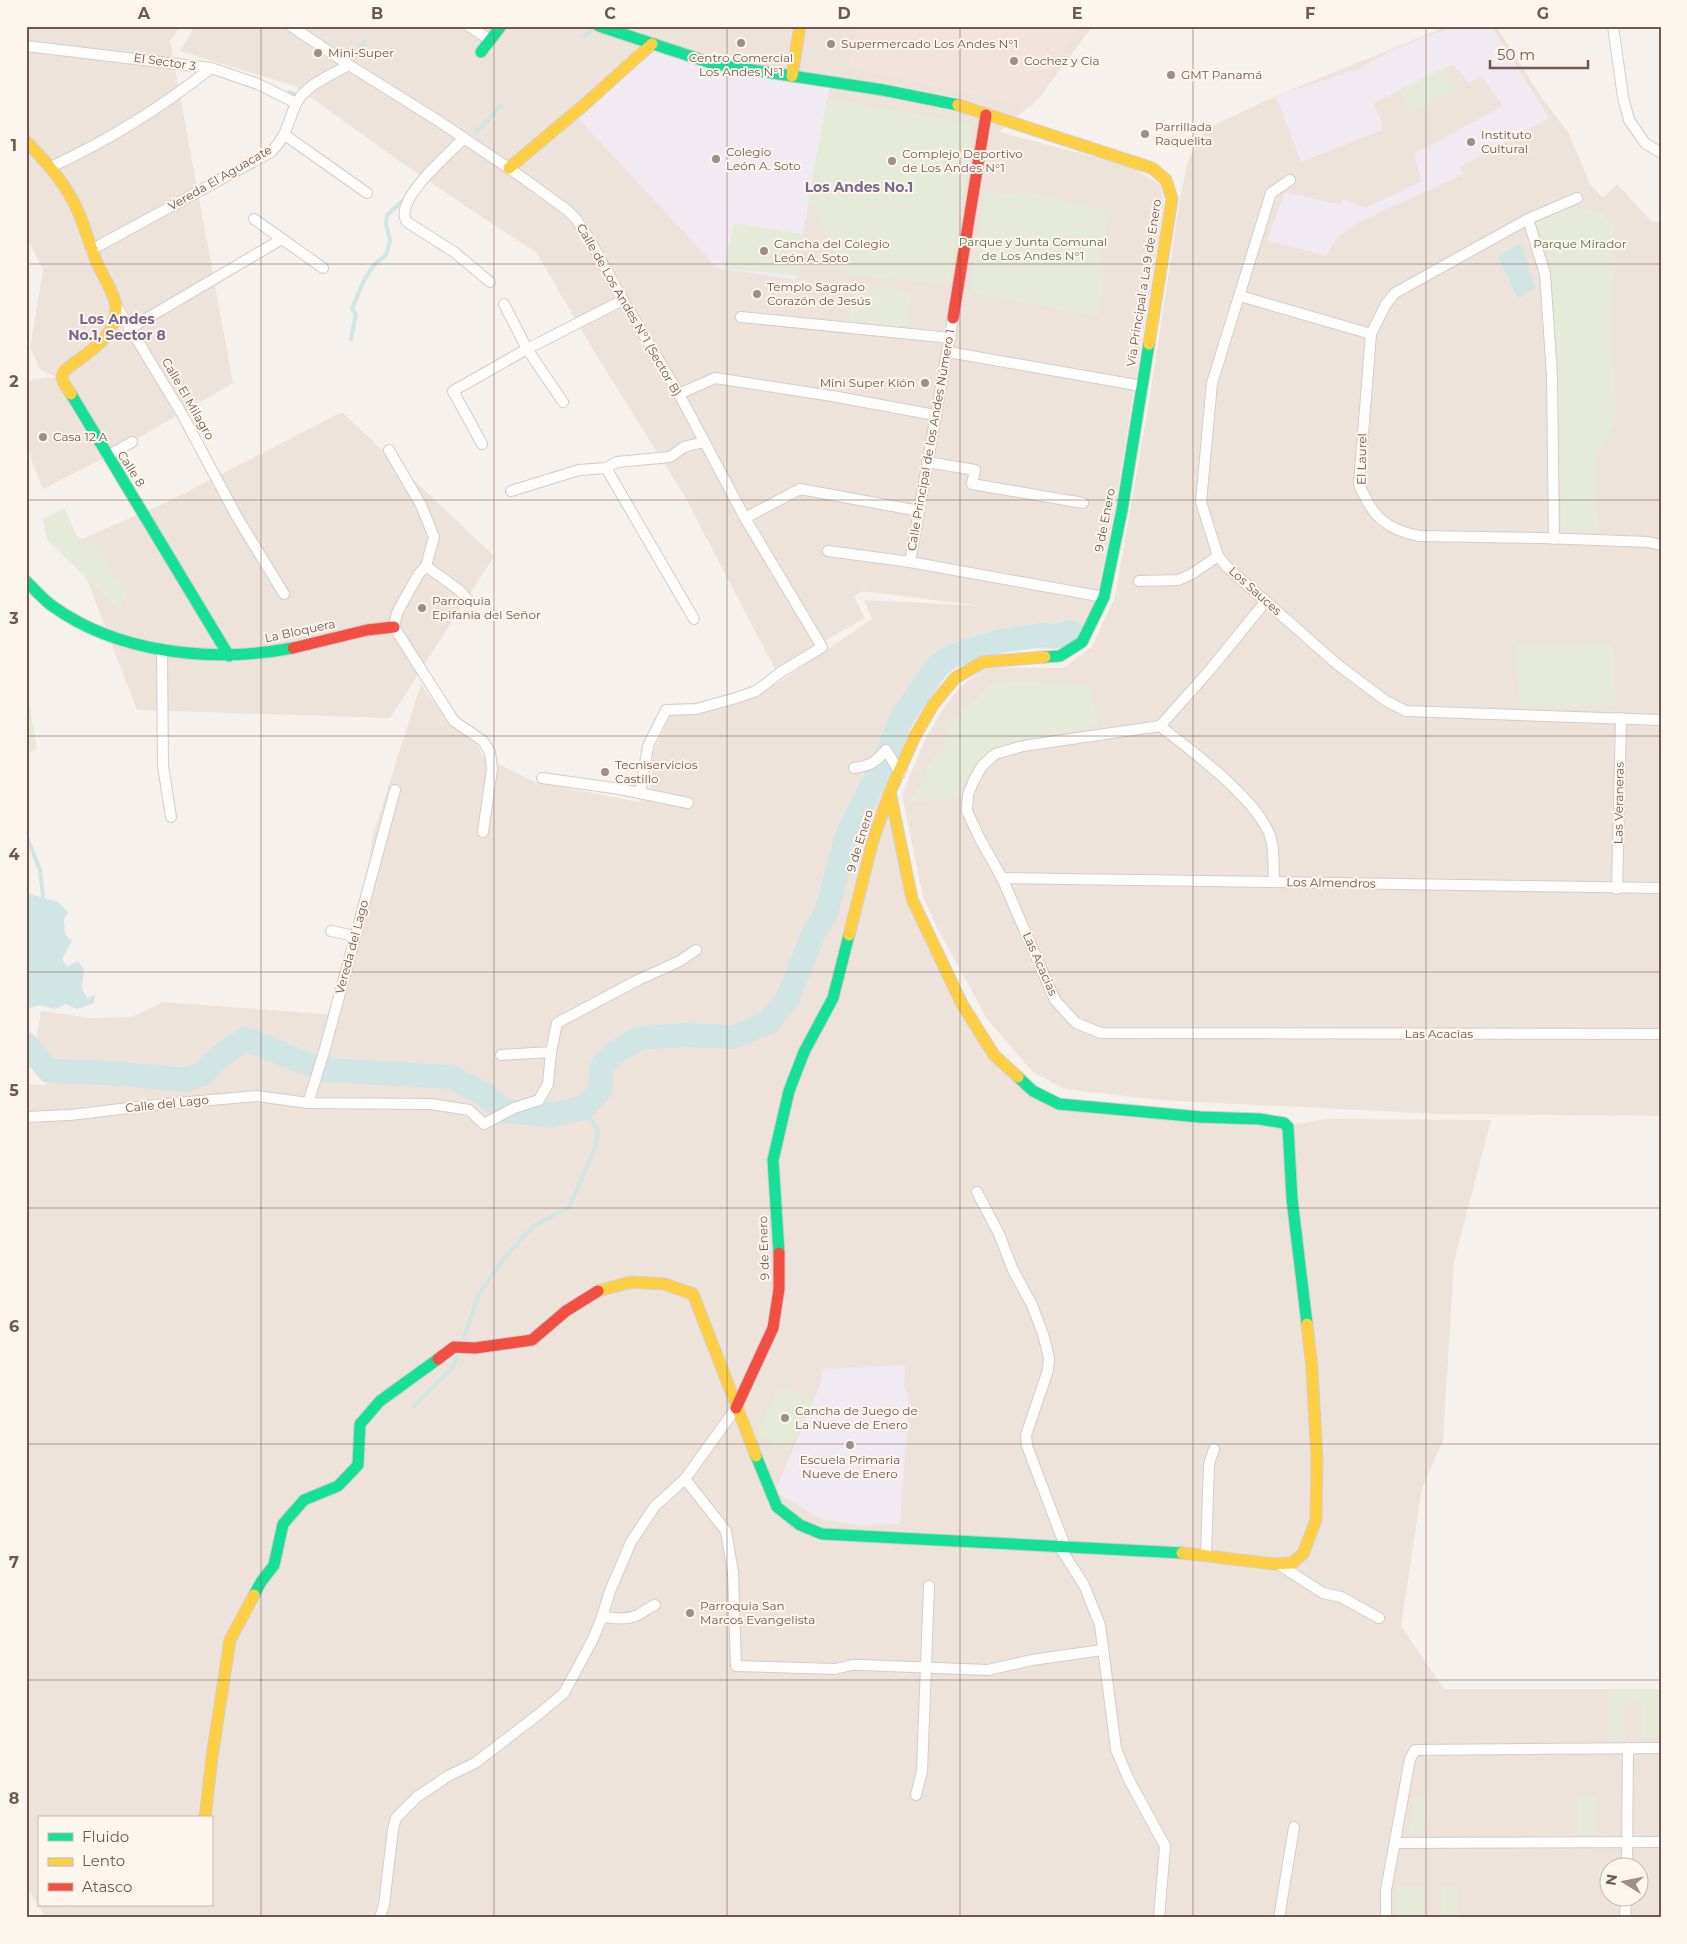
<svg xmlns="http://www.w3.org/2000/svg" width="1687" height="1944" font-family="Montserrat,sans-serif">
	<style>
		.residential { fill: #eee3db; fill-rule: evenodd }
		.commercial { fill: #f3e3de }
		.education { fill: #f2eaf2 }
		.green { fill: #e5ebd8 }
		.water { fill: #d0e5e4 }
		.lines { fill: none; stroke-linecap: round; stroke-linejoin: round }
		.stream { stroke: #d0e5e4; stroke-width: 4 }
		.river { stroke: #d0e5e4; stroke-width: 24 }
		.street-casing { stroke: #d3cdc8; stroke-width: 12 }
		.fast-casing { stroke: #d5cec8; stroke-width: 13 }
		.slow-casing { stroke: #d5cec8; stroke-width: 13 }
		.jam-casing { stroke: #d5cec8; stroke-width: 13 }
		.street { stroke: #fefdfc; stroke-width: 10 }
		.fast { stroke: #16e098; stroke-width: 11 }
		.slow { stroke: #ffcf43; stroke-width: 11 }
		.jam { stroke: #f24e42; stroke-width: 11 }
		.grid { fill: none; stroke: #71584f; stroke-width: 1; stroke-opacity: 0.55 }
		.poi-dot { fill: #a08e86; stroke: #fdf6ee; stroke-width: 2 }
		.labels { text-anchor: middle; stroke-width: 4; stroke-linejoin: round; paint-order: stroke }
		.poi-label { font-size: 12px; fill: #71584f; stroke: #fdf6ee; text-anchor: start }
		.street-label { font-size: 12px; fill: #71584f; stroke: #fdf6ee }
		.park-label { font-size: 12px; fill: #5b7549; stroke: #fdf6ee }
		.neighbourhood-label { font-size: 14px; font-weight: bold; fill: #7c678c; stroke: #fdf6ee }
		.neatline { fill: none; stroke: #71584f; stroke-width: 2 }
		.grid-label { font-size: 16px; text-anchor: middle; font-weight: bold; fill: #71584f }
	</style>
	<rect width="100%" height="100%" fill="#f6f1ec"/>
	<g class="residential">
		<path d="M26 26H181L170 41 233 383 102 459 43 489 26 445V384L33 379 56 377 40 369 30 348 43 270 26 236Z"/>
		<path d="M195 26H1090L1089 31 1038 99 999 132 1133 167 1160 185 1164 202 1116 502 1096 601 1084 624 1072 642 1056 649 1018 648 981 655 961 663 945 676 928 701 909 731 891 774 908 898 992 1058 1059 1106 1281 1126 1329 1119 1491 1120 1454 1262 1443 1441 1422 1488 1401 1626 1444 1689H1661V1918H46L26 1886V1084L42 1085 70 1080 36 1040 41 1011 91 1018 132 1017 163 1002 338 1015 356 942 373 835 421 684 449 724 476 744 484 757 535 782 639 802 651 785 653 753 670 716 778 683 872 619 864 600 982 606 862 591 854 596 865 618 775 669 684 495 598 358 536 252 477 214 398 160 295 86 180 51ZM39 1818H211V1905H39ZM1610 1866H1640V1896H1610Z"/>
		<path d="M1448 26H1496L1542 98 1568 132 1590 184 1603 198 1617 184 1652 222H1661V1116L1439 1114 1159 1100 1064 1089 1033 1072 987 1019 939 931 923 897 902 795 925 740 942 710 960 687 985 667 1063 668 1092 647 1115 597 1148 408 1180 199 1187 164 1198 139 1214 125 1276 96Z"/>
		<path d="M342 412 494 556 390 718 137 710 73 543 165 503Z"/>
	</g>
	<path class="commercial" d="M856 26H1078L1032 107 999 102 977 95 848 68Z"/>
	<g class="education">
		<path d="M1454 26H1491L1549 118 1460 167 1464 174 1367 218 1338 236 1326 256 1267 240 1285 192 1341 205 1342 199 1365 208 1422 181 1414 154 1503 106 1481 76 1469 83 1453 64 1373 103 1382 122V130L1301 162 1276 96 1356 70 1390 51Z"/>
		<path d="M653 49 830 87 803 234 796 280 717 268 579 119Z"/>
		<path d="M905 1365 904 1385 909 1400 900 1524 861 1525 825 1520 812 1514 775 1491 821 1383 823 1369Z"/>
	</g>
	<g class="green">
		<path d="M1444 69 1457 90 1410 114 1399 90Z"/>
		<path d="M827 98 973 124 949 285 845 274 809 198Z"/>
		<path d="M985 191 1006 194 1028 192 1110 211 1099 259 1104 274 1098 317 970 292Z"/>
		<path d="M1571 207 1602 213 1614 227 1612 349 1617 420 1595 463 1598 533 1562 527 1552 268 1536 223Z"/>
		<path d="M734 223 803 234 797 276 724 268Z"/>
		<path d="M853 285 910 290 908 327 850 321Z"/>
		<path d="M64 508 77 536 98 546 108 566 127 593 120 610 47 540 43 519Z"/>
		<path d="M1613 643 1616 706H1520L1515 644Z"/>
		<path d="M998 681 1090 685 1098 725 989 750 969 774 958 798 909 803 925 777 926 770 943 745 952 723 966 707 977 699 987 688Z"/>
		<path d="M26 700 29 702 37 749 26 754Z"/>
		<path d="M781 1384 813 1402 788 1450 756 1434Z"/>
		<path d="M1661 1689V1738L1642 1737V1703H1625L1624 1737 1608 1739V1690Z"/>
		<path d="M1415 1796H1425L1424 1832H1409Z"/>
		<path d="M1578 1797H1596V1833L1578 1834Z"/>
		<path d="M1397 1886H1424V1918H1396Z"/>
		<path d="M1441 1886 1458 1887V1918H1441Z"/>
	</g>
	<g class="water">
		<path d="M1521 243 1535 288 1518 299 1498 257Z"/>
		<path d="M26 893 58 902 68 912 64 919 65 935 72 941 62 959 67 967 78 961 84 970 82 989 87 998 95 995 94 1003 77 1009 66 1004 55 1009 40 1005 26 1009Z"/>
	</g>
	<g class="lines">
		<g class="stream">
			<path d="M584 37 592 30"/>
			<path d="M355 57 365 41"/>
			<path d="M289 92 297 95"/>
			<path d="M476 133 501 105"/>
			<path d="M351 339 356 314 352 309C361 288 366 268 386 255L390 241 386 223 387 215 407 197"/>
			<path d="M26 835 40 870 43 897"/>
			<path d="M464 1337 479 1294 507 1254 534 1226 569 1207 596 1146 598 1130 583 1108"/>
			<path d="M414 1406 453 1367 457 1357"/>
		</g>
		<g class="river">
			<path d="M26 1044 49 1071 110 1073 186 1080 203 1074 219 1057 246 1039 307 1064"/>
			<path d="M325 1070 451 1077 486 1095 503 1111 552 1115 583 1108 600 1091 601 1068 614 1053 640 1038 685 1035 733 1037 769 1022 788 998 813 935 826 913 847 836 884 761 902 717 939 665 952 656 1001 641 1041 635 1058 636 1071 632"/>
		</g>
		<defs>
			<g id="street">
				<path d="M291 26 349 65 437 120 516 173 567 210 576 219 588 237 623 300 679 394 745 518 822 647 781 672 756 691 736 698 696 709 666 710 648 746 640 793"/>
				<path d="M469 26 490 40"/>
				<path d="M1613 26 1623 97 1629 120 1645 143 1661 153"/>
				<path d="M26 46 211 68 258 84 296 103"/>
				<path d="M285 135 367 193"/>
				<path d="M464 138C450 153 392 201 407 222L454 252 490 282"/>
				<path d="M51 167C109 140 161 108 211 68"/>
				<path d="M1290 180 1271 193 1212 383 1201 502 1218 556 1227 567 1338 665 1386 701 1406 711 1661 720"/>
				<path d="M1577 198 1528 219 1395 293 1386 304 1371 334 1359 484C1372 516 1385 529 1419 536L1543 538 1648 542 1661 545"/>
				<path d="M254 219 323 268"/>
				<path d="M1528 219 1545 274 1552 375 1554 539"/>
				<path d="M91 250 271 152C287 136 287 124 296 104 305 85 331 75 349 65"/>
				<path d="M1240 296 1371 334"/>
				<path d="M504 304 527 349 563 402"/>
				<path d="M116 305 182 414 237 517 284 594"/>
				<path d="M741 317 951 338"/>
				<path d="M129 329 282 239"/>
				<path d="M948 352 1142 386"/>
				<path d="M679 394 715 378 832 396 935 415"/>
				<path d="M482 444 453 391 527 349 623 300"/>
				<path d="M389 450 421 505 434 537 426 566 418 575 397 613 394 627 454 721 483 741 490 752 492 769 483 832"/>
				<path d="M107 456 132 442"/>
				<path d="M927 462 975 470 972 484 1083 503"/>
				<path d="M606 468 694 619"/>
				<path d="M511 491 579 470 606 468 617 462 670 457 684 447 704 442"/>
				<path d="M745 518 800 489 919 511"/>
				<path d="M828 551 910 562 1104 597"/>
				<path d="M910 562 953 318"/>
				<path d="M426 566 459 590 470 602"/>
				<path d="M1139 581 1178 580 1192 574 1218 556"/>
				<path d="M1266 601 1209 671 1160 726 1023 746 995 754 982 766 974 780 968 795 967 811 980 839 1002 878 1055 1000 1076 1023 1101 1033 1661 1034"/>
				<path d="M162 650 163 766 171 817"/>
				<path d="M1160 726C1193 752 1252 795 1269 833 1275 846 1273 867 1274 882"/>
				<path d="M854 768C870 766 876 762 886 750L900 773"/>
				<path d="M542 778 620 789 688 803"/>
				<path d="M1002 878 1661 888"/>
				<path d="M1617 889 1621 718"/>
				<path d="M331 931 355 936"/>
				<path d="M501 1055 551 1052"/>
				<path d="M308 1103 324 1052 395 790"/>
				<path d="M26 1117 70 1115 155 1105 257 1096 308 1103 431 1104 469 1110 484 1124 514 1108 539 1100 548 1084 551 1052 557 1023 638 980 680 961 696 950"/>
				<path d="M977 1192 999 1234 1013 1270 1032 1305 1043 1334 1049 1358 1048 1370 1026 1435 1027 1446 1065 1546"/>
				<path d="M685 1479 726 1531 733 1572 736 1666 835 1669 852 1665H862L988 1670 1032 1660 1102 1650"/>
				<path d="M1059 1546 1084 1585 1100 1625 1116 1749 1128 1778 1165 1846 1159 1918"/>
				<path d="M1206 1555 1209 1464 1214 1449"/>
				<path d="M1278 1564 1323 1593 1341 1597 1379 1618"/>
				<path d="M602 1617C614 1618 625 1620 636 1616 643 1613 647 1608 655 1605"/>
				<path d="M916 1795 922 1771 929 1586"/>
				<path d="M1395 1843 1661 1842"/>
				<path d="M1627 1866 1628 1748"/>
				<path d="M380 1918 384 1905 393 1829 396 1818 417 1797 448 1776 475 1763 539 1714 564 1693 593 1639 602 1617 610 1591 631 1542 655 1506 685 1479 736 1408"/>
				<path d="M1279 1918 1294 1827"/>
				<path d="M1386 1918V1890L1410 1759 1415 1750 1661 1748"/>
				<path d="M1625 1918 1626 1896"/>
			</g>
			<g id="fast">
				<path d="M599 26 714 64 883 90 958 105"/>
				<path d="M481 52 501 26"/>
				<path d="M71 394 229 656"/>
				<path d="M26 581C34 589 42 598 51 605 118 654 213 663 293 648"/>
				<path d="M1045 657 1060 656 1082 642 1104 597 1122 510 1149 344"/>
				<path d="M1018 1077 1033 1091 1059 1104 1200 1117 1259 1119 1284 1123 1288 1127 1292 1199 1307 1324"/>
				<path d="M779 1253 773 1160 789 1091 804 1052 833 998 849 935"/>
				<path d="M756 1456 777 1507 800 1525 822 1534 1182 1553"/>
				<path d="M254 1595 261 1582 274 1565 283 1524 304 1500 338 1486 358 1465 360 1424 380 1401 438 1359"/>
			</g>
			<g id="slow">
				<path d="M792 76 800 26"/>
				<path d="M958 105 1152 168 1166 180 1172 199 1149 344"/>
				<path d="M26 141C44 160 61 178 73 201 84 221 89 245 98 265 103 276 116 297 116 307 117 348 63 362 62 377 62 382 68 389 71 394"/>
				<path d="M509 168 584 105 652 44"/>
				<path d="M890 792 912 899 962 1004 994 1055 1018 1077"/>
				<path d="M849 935 873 840 890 792 915 736 933 705 955 678 983 662 1045 657"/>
				<path d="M598 1291 631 1282 664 1284 693 1294 756 1456"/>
				<path d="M1182 1553 1274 1564 1292 1563 1303 1554 1316 1520 1317 1460 1312 1368 1307 1324"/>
				<path d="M205 1818 212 1757 230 1640 254 1595"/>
			</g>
			<g id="jam">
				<path d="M953 318 986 115"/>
				<path d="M293 648 367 630 394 627"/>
				<path d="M438 1359 454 1347 475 1348 532 1340 566 1311 598 1291"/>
				<path d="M736 1408 773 1328 779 1289V1253"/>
			</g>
		</defs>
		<use href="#street" class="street-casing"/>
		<use href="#fast" class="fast-casing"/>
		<use href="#slow" class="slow-casing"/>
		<use href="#jam" class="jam-casing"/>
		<use href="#street" class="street"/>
		<use href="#fast" class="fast"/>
		<use href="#slow" class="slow"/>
		<use href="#jam" class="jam"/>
	</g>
	<path class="grid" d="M261 26V1918M494 26V1918M727 26V1918M960 26V1918M1193 26V1918M1426 26V1918M26 264H1661M26 500H1661M26 736H1661M26 972H1661M26 1208H1661M26 1444H1661M26 1680H1661"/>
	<g class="poi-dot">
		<circle cx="741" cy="43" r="5"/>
		<circle cx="831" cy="44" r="5"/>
		<circle cx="318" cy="53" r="5"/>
		<circle cx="1014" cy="61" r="5"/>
		<circle cx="1171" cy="75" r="5"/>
		<circle cx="1145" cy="134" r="5"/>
		<circle cx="1471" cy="142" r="5"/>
		<circle cx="716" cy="159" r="5"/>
		<circle cx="892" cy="161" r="5"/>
		<circle cx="764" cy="251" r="5"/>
		<circle cx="757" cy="294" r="5"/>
		<circle cx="925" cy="383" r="5"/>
		<circle cx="43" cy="437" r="5"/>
		<circle cx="422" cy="608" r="5"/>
		<circle cx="605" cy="772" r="5"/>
		<circle cx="785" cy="1418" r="5"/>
		<circle cx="850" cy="1445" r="5"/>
		<circle cx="690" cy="1613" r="5"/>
	</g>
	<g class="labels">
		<g class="poi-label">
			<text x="841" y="48">Supermercado Los Andes N°1</text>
			<text x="328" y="57">Mini-Super</text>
			<text x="741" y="62" text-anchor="middle">Centro Comercial<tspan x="741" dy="14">Los Andes N°1</tspan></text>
			<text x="1024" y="65">Cochez y Cia</text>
			<text x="1181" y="79">GMT Panamá</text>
			<text x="1155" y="131">Parrillada<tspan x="1155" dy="14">Raquelita</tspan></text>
			<text x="1481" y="139">Instituto<tspan x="1481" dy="14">Cultural</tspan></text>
			<text x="726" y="156">Colegio<tspan x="726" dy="14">León A. Soto</tspan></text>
			<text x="902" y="158">Complejo Deportivo<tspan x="902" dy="14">de Los Andes N°1</tspan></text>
			<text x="774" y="248">Cancha del Colegio<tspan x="774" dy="14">León A. Soto</tspan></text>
			<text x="767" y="291">Templo Sagrado<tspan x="767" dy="14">Corazón de Jesús</tspan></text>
			<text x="915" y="387" text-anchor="end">Mini Super Kión</text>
			<text x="53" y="441">Casa 12 A</text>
			<text x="432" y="605">Parroquia<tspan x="432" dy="14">Epifania del Señor</tspan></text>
			<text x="615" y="769">Tecniservicios<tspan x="615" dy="14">Castillo</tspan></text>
			<text x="795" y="1415">Cancha de Juego de<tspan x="795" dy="14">La Nueve de Enero</tspan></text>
			<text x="850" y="1464" text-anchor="middle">Escuela Primaria<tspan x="850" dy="14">Nueve de Enero</tspan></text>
			<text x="700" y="1610">Parroquia San<tspan x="700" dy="14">Marcos Evangelista</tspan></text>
		</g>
		<g class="street-label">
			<text transform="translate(165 62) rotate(8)" y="4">El Sector 3</text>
			<text transform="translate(220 178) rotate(-30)" y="4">Vereda El Aguacate</text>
			<text transform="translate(1144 283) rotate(-81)" y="4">Vía Principal a La 9 de Enero</text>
			<text transform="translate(629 310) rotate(60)" y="4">Calle de Los Andes N°1 (Sector B)</text>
			<text transform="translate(188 399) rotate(60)" y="4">Calle El Milagro</text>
			<text transform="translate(931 440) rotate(-80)" y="4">Calle Principal de los Andes Número 1</text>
			<text transform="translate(1362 459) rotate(-89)" y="4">El Laurel</text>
			<text transform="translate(131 469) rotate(58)" y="4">Calle 8</text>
			<text transform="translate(1105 520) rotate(-79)" y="4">9 de Enero</text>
			<text transform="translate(1255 591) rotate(42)" y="4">Los Sauces</text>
			<text transform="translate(300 631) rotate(-12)" y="4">La Bloquera</text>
			<text transform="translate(1619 803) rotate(-89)" y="4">Las Veraneras</text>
			<text transform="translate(860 841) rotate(-73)" y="4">9 de Enero</text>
			<text transform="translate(1331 883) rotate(1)" y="4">Los Almendros</text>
			<text transform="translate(352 947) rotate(-75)" y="4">Vereda del Lago</text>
			<text transform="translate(1040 964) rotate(66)" y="4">Las Acacias</text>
			<text x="1439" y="1038">Las Acacias</text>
			<text transform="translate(167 1104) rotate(-6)" y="4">Calle del Lago</text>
			<text transform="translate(764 1248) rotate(-92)" y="4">9 de Enero</text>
		</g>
		<g class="park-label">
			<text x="1033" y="246">Parque y Junta Comunal<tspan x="1033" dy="14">de Los Andes N°1</tspan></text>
			<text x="1580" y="248">Parque Mirador</text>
		</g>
		<g class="neighbourhood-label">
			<text x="859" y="192">Los Andes No.1</text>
			<text x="117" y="324">Los Andes<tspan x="117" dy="16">No.1, Sector 8</tspan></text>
		</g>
	</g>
	<rect width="1687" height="1944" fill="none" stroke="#fdf6ee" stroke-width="55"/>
	<rect x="38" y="1816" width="175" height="90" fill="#fdf6ee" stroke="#c5b7ae"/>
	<rect x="48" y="1833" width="25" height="8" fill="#16e098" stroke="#c5b7ae"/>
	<text x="82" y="1842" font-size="15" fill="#71584f">Fluido</text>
	<rect x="48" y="1858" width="25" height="8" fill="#ffcf43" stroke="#c5b7ae"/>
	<text x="82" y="1866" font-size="15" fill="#71584f">Lento</text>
	<rect x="48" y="1883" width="25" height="8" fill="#f24e42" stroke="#c5b7ae"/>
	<text x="82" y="1892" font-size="15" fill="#71584f">Atasco</text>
	<g transform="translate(1624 1882) rotate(280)"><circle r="24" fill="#fdf6ee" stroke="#c5b7ae"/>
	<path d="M0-4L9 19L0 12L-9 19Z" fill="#a08e86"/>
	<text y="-8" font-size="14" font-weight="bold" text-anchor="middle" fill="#71584f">N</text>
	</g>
	<path d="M1490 60v8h98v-8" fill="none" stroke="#71584f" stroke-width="2.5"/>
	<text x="1497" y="60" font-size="15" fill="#71584f" stroke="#fdf6ee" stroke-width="4" paint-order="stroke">50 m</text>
	<rect x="28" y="28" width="1632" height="1888" class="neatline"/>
	<g class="grid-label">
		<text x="144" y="19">A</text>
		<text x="377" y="19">B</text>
		<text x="610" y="19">C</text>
		<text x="844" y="19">D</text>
		<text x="1077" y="19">E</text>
		<text x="1310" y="19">F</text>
		<text x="1543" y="19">G</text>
		<text x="14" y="151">1</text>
		<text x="14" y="387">2</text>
		<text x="14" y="624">3</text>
		<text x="14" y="860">4</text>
		<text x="14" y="1096">5</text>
		<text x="14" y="1332">6</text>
		<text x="14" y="1568">7</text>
		<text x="14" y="1804">8</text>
	</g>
</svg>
